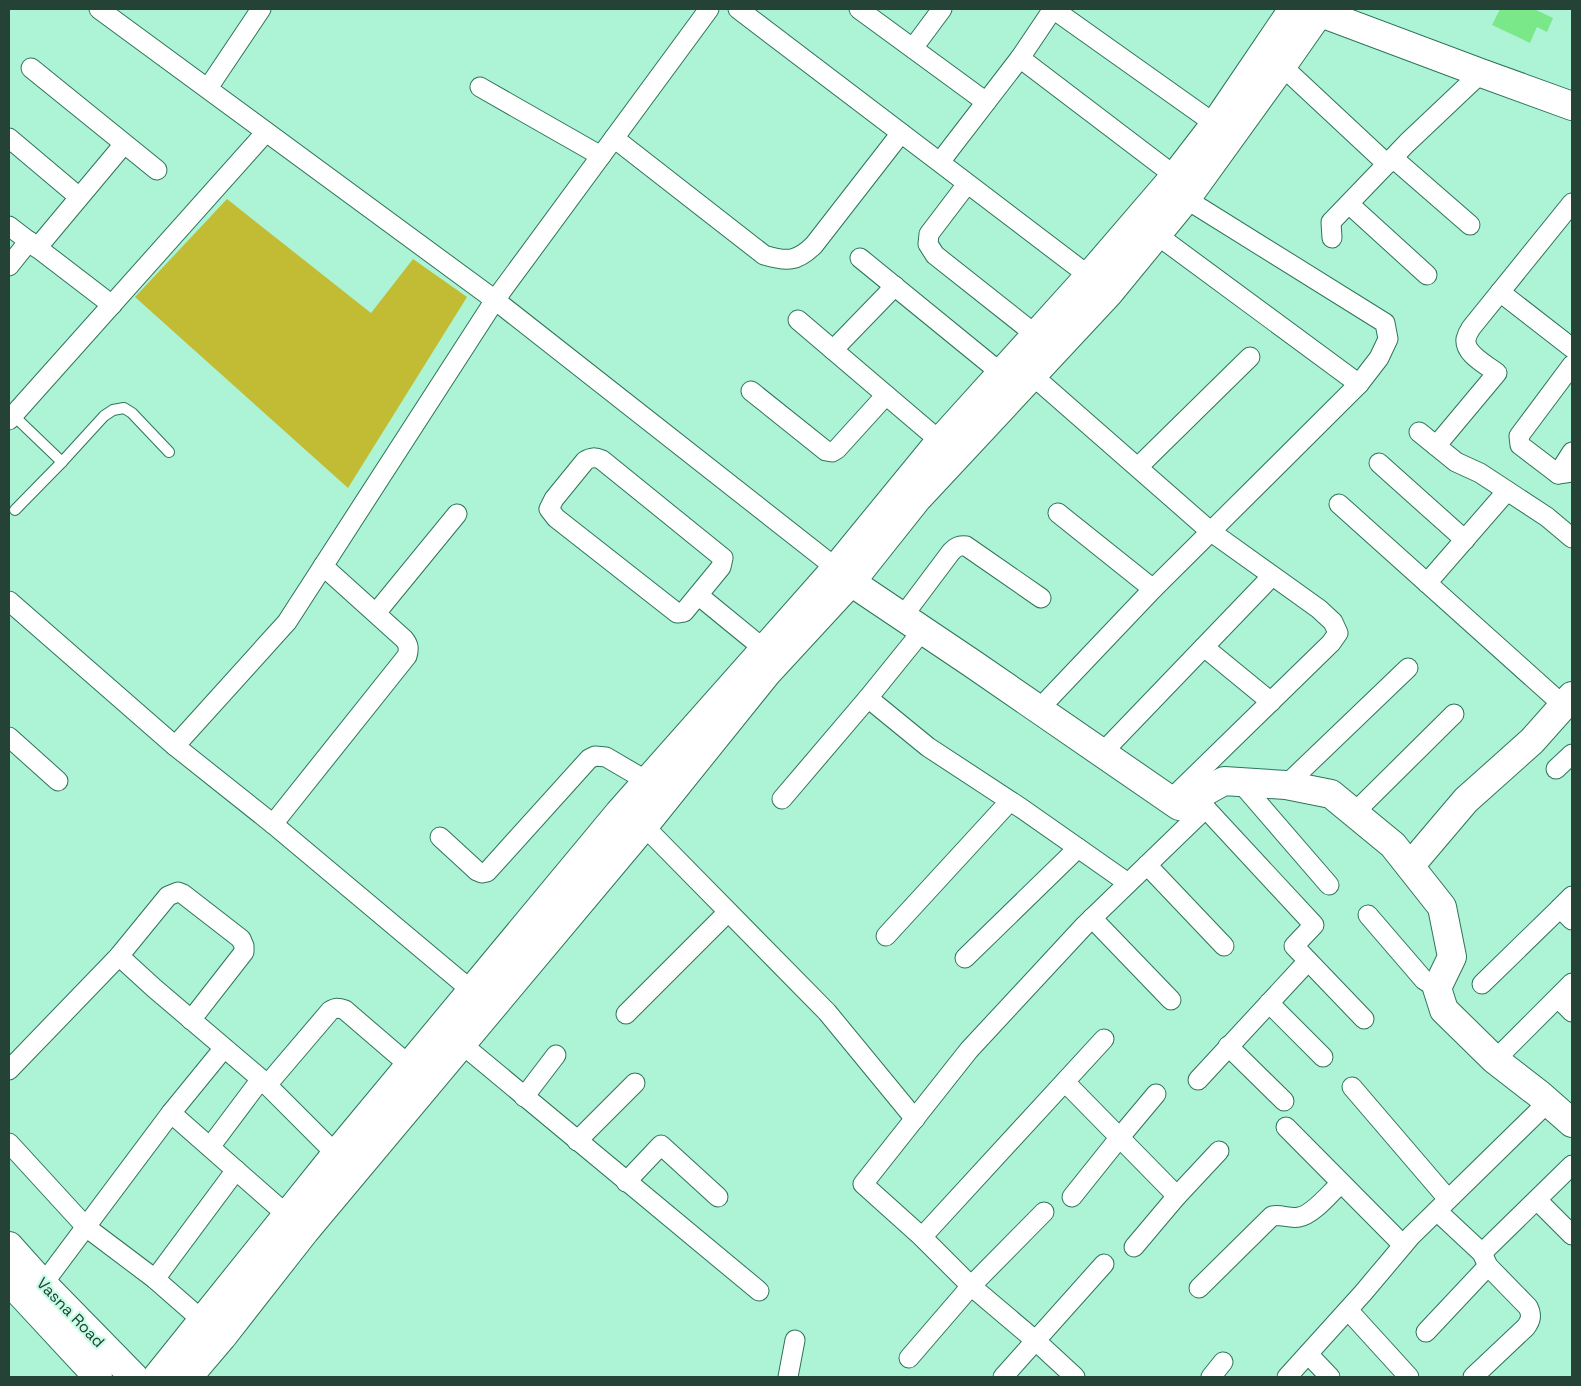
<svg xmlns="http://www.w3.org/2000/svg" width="1581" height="1386" font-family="'Space Grotesk',sans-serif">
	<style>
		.green { fill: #c2bc34 }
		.building { fill: #7ae889 }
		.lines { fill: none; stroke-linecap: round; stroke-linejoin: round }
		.lane-casing { stroke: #2d745b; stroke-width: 12 }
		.street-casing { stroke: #2d745b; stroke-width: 21 }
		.secondary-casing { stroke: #2d745b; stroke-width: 30 }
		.lane { stroke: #fff; stroke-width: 10 }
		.street { stroke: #fff; stroke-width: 19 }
		.secondary { stroke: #fff; stroke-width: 28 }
		.labels { text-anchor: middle; stroke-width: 4.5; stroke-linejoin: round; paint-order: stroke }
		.street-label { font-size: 16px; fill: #254236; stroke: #c5fee5 }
	</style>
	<rect width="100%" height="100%" fill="#adf4d6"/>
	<path class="green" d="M227 199 371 313 413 259 467 297 348 488 135 297Z"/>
	<path class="building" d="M1500 9H1534L1553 18 1547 32 1537 27 1530 43 1492 25Z"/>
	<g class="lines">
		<defs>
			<g id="lane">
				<path d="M13 415 62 462"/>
				<path d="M15 510 62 462 104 416 113 410 124 408 132 413 169 452"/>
			</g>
			<g id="street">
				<path d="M99 9 495 300 836 568"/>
				<path d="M738 9 1097 282"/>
				<path d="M859 9 986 102"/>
				<path d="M1053 9 1215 124"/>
				<path d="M913 48 942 9"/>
				<path d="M1020 58 1175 176"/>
				<path d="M1282 66 1387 164"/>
				<path d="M31 68 157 170"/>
				<path d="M480 87 601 156"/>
				<path d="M208 88 261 9"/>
				<path d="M9 138 79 197"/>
				<path d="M614 138 764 255C787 262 797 262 814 245L901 133"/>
				<path d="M1393 158 1470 225"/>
				<path d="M940 162 1020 58 1053 9"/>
				<path d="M967 184 929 234 928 244 935 255 1036 335"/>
				<path d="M1349 204 1427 275"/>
				<path d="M9 226 112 305"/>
				<path d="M1157 235 1359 384"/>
				<path d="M1332 238 1331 222 1407 143 1481 73"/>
				<path d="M37 248 124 144"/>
				<path d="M860 258 1001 373"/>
				<path d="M9 266 29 241"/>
				<path d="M1500 292 1572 348"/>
				<path d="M798 320 940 441"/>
				<path d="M833 350 895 286"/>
				<path d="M1572 365 1519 436 1520 445 1558 474 1572 472"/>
				<path d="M1024 368 1210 531 1319 609 1333 622 1338 633 1331 643 1170 800"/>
				<path d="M751 391 826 451 832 452 837 449 886 395"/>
				<path d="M9 420 266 132"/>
				<path d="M1419 432 1456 462 1480 473 1547 517 1572 538"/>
				<path d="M1436 446 1497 373C1487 365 1464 354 1466 339 1467 335 1469 331 1471 328L1572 203"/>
				<path d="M1379 463 1465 540"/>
				<path d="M1138 467 1250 357"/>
				<path d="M1558 474 1572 452"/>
				<path d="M1339 504 1563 705"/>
				<path d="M1058 513 1153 589"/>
				<path d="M1427 583 1507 491"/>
				<path d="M698 595 721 567 723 558 602 460C595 457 591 457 585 461L554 499 549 509 556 518 677 613 684 612 698 595 764 649"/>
				<path d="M9 601 175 746 273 824 407 656C409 649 409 645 404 639L323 566"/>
				<path d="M376 613 457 514"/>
				<path d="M903 616 951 552C956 547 959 545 966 546L1041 598"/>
				<path d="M923 630 868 698 928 747 1021 808 1128 883"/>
				<path d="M1204 647 1271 702"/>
				<path d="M1039 709 1153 589 1359 384 1379 358 1388 339 1385 323 1186 199"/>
				<path d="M9 737 58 781"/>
				<path d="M175 746 287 622 495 300 709 9"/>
				<path d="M1102 753 1272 576"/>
				<path d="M1556 769 1572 754"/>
				<path d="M1240 782 1329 885"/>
				<path d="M1286 785 1408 668"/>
				<path d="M782 799 868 698"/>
				<path d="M1198 800 1314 925 1294 946 1364 1019"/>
				<path d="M1354 813 1454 714"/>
				<path d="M634 819 644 826 827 1012 915 1119"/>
				<path d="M273 824 471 990"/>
				<path d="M440 837 477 871 482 873 487 872 589 759 595 756 606 757 647 781"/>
				<path d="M1147 865 1224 946"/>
				<path d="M1572 896 1560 908 1572 920"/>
				<path d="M1368 915 1424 980 1437 988"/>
				<path d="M1092 918 1171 1000"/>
				<path d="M886 936 1010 801"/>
				<path d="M119 956 154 988 261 1079 336 1154"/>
				<path d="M965 958 1078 848"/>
				<path d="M1482 984 1560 908"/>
				<path d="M1558 998 1572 1012"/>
				<path d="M1269 1003 1323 1057"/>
				<path d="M626 1014 728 912"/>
				<path d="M452 1036 759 1291"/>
				<path d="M1228 1046 1284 1101"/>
				<path d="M1495 1060 1572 983"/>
				<path d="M9 1070 119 956 168 896 178 892 183 894 241 939 244 946V952L191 1020"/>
				<path d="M1198 1080 1308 961"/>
				<path d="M1065 1082 1177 1196 1134 1247"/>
				<path d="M267 1085 330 1011C336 1007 339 1008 345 1010L409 1065"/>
				<path d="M1352 1087 1448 1199"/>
				<path d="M524 1097 556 1055"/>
				<path d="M171 1113 287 1215"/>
				<path d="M1286 1127 1403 1245"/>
				<path d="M577 1141 635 1083"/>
				<path d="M9 1143 86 1227 155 1279 203 1321"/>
				<path d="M210 1147 261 1079"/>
				<path d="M626 1182 661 1145 718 1197"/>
				<path d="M1177 1196 1219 1151"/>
				<path d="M1072 1197 1120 1137 1156 1094"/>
				<path d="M1537 1200 1572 1235"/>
				<path d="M1437 1211 1482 1253 1488 1266 1528 1307C1532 1315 1531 1320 1526 1327L1473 1377"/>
				<path d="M922 1237 1104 1039"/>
				<path d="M1482 1253 1572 1165"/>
				<path d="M155 1279 236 1170"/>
				<path d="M43 1284 171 1113 224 1048"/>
				<path d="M1199 1288 1272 1216C1281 1214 1290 1219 1299 1217 1313 1215 1331 1192 1341 1183"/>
				<path d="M1348 1310 1409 1377"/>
				<path d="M1426 1332 1488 1266"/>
				<path d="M1308 1354 1330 1377"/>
				<path d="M909 1358 971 1286 1044 1212"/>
				<path d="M788 1377 795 1340"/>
				<path d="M1003 1377 1104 1264"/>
				<path d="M1075 1377 1036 1341 971 1286 922 1237 863 1184 969 1050 1085 925 1206 808"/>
				<path d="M1211 1377 1223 1362"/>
				<path d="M1287 1377 1363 1293 1411 1236 1548 1102"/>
			</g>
			<g id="secondary">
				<path d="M1310 9 1481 73 1572 106"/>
				<path d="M838 570 851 582 973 664 1179 806 1224 781 1286 785 1331 794 1393 845 1442 907 1452 957 1437 988 1444 1010 1495 1060 1539 1094 1572 1123"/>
				<path d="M1410 866 1466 800 1532 741 1572 696"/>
				<path d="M9 1246 43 1284 134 1377"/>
				<path d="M9 1281 98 1377"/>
				<path d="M157 1377 336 1154 619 813 836 568 940 441 1089 276 1175 176 1215 124 1293 9"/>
				<path d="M188 1377 222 1337 305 1231 644 826 767 673 851 582 917 499 1109 293 1186 199 1282 66 1322 9"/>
			</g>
		</defs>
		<use href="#lane" class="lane-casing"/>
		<use href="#street" class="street-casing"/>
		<use href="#secondary" class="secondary-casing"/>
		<use href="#lane" class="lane"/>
		<use href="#street" class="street"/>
		<use href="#secondary" class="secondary"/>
	</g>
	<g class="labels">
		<g class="street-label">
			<text transform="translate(71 1312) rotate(46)" y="6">Vasna Road</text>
		</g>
	</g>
	<rect width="1581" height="1386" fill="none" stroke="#254236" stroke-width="20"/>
</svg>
